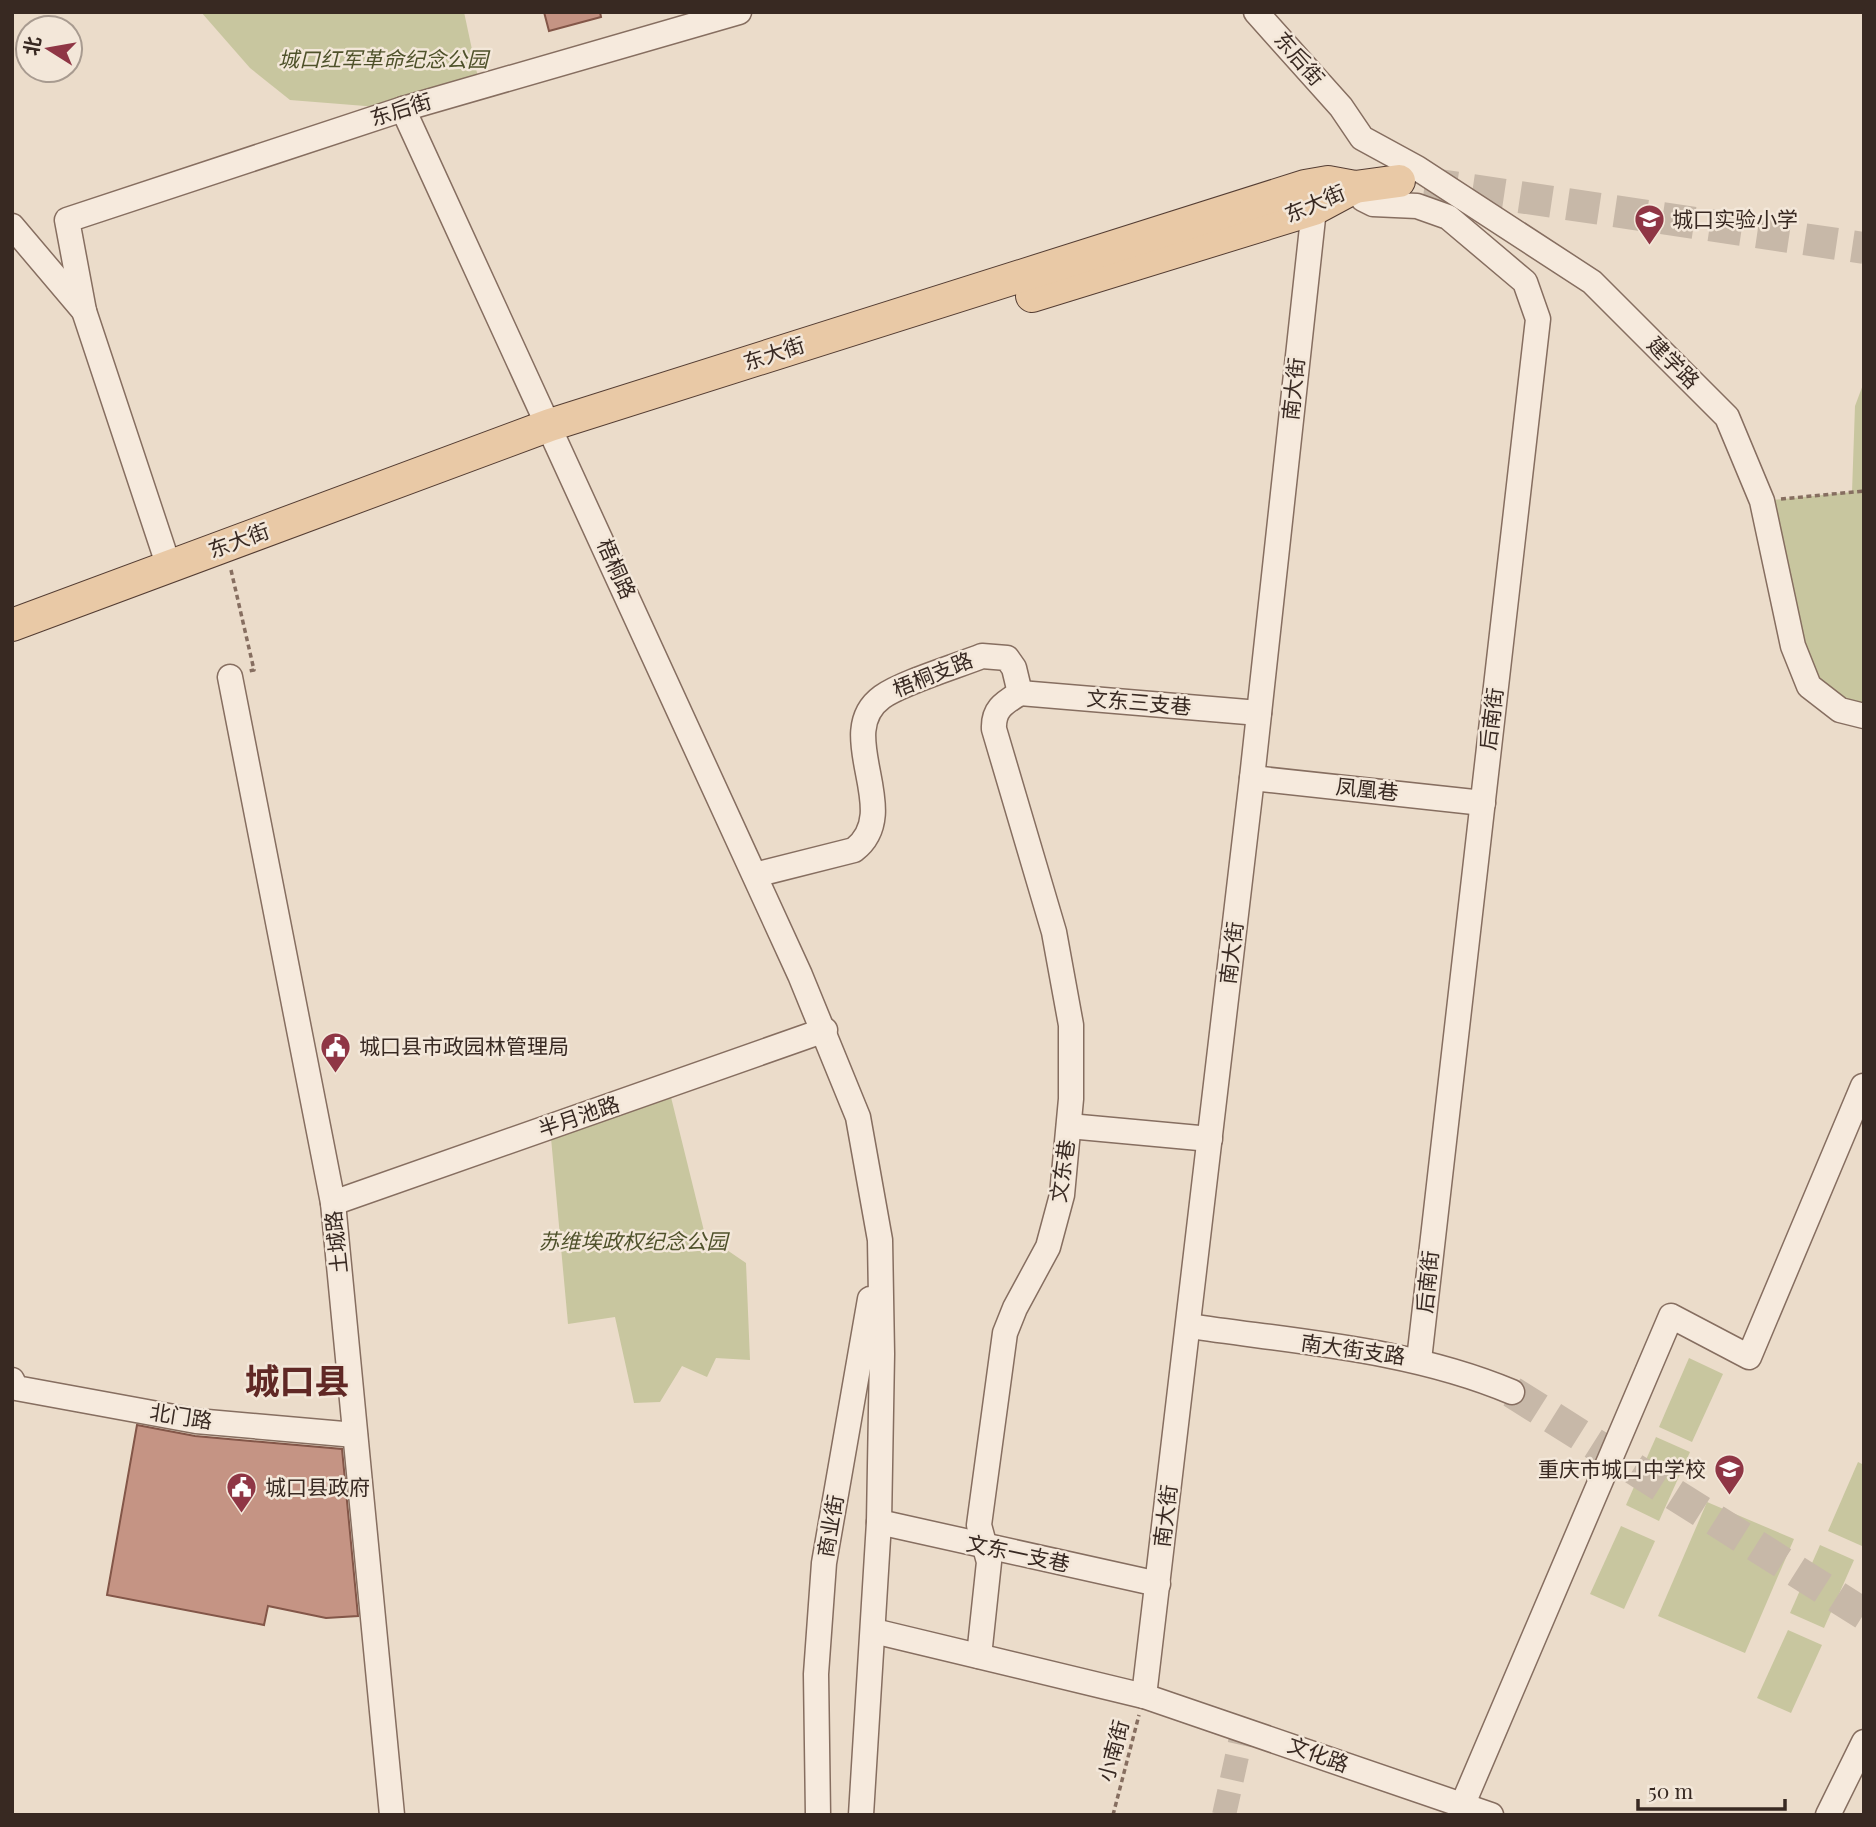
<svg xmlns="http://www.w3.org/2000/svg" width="1876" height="1827" font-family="'Playfair Display','Noto Sans SC',serif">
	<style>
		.green { fill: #c8c69f }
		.building { fill: #c59484; stroke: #835648; stroke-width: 2 }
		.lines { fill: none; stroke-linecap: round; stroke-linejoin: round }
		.minor-tunnel { stroke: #c7b8a8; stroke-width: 24; stroke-dasharray: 24 12; stroke-linecap: butt }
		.major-tunnel { stroke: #c7b8a8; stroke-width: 32; stroke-dasharray: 32 16; stroke-linecap: butt }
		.minor-casing { stroke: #866e60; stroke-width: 27 }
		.major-casing { stroke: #543d33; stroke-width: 34 }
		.path { stroke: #866e60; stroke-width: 3.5; stroke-dasharray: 5 3.5; stroke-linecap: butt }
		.minor { stroke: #f6eadd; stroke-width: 24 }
		.major { stroke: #e9c9a6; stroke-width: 32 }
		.labels { text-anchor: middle; stroke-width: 5; stroke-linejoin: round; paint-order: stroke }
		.street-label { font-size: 21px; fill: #382922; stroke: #f3e7d9 }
		.park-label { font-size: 21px; font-style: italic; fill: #4f522b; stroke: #f3e7d9 }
		.poi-label { font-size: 21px; fill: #382922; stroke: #f3e7d9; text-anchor: start }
		.town-label { font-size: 35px; font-weight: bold; fill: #602825; stroke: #f3e7d9 }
	</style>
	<rect width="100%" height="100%" fill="#ebdcca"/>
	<g class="green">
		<path d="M201 12H464L480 87 403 109 290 100 250 68Z"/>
		<path d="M1864 382V716L1809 686 1762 501 1852 492 1855 406Z"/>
		<path d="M668 1085 705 1235 746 1263 750 1360 716 1358 707 1377 682 1366 660 1402 634 1403 615 1317 568 1324 550 1127Z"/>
		<path d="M1689 1358 1723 1374 1692 1442 1659 1427Z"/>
		<path d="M1656 1437 1690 1452 1659 1521 1626 1505Z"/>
		<path d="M1858 1462 1864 1465 1862 1546 1828 1531Z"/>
		<path d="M1707 1502 1794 1539 1745 1653 1658 1616Z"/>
		<path d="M1621 1526 1655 1541 1624 1609 1590 1594Z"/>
		<path d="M1820 1545 1854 1560 1824 1628 1790 1613Z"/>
		<path d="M1788 1630 1822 1645 1791 1713 1757 1698Z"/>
	</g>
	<g class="building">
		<path d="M544 12H600L601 17 549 31Z"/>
		<path d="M137 1425 195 1436 342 1449 358 1616 326 1618 268 1606 264 1625 107 1595Z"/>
	</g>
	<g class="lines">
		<path class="minor-tunnel" d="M1224 1815 1243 1729"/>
		<g class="major-tunnel">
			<path d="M1425 183 1864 248"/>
			<path d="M1512 1392 1864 1614"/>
		</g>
		<defs>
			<g id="minor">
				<path d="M1256 12 1341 107 1362 138 1417 168 1592 282 1727 417 1762 501 1793 646 1809 686 1840 710 1864 716"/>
				<path d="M403 109 800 975 858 1117 880 1240 882 1354 879 1522 861 1815"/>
				<path d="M1355 187 1363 199 1373 204 1417 206 1448 217 1525 282 1538 319 1419 1360"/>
				<path d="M12 226 84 311 169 567"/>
				<path d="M84 311 67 220 403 109 739 12"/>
				<path d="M230 677 333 1203 392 1815"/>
				<path d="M1020 693 1259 713"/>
				<path d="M1252 778 1483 803"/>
				<path d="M755 875 854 850C905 811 831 734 882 697 901 683 957 666 982 656L1007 658 1014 668 1020 693"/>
				<path d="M1069 1126 1210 1139"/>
				<path d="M333 1203 825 1030"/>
				<path d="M1189 1326C1297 1342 1410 1349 1512 1392"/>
				<path d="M12 1380 16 1388 196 1421 355 1435"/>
				<path d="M879 1522 1158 1584"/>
				<path d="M874 1631 1144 1696 1491 1815"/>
				<path d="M979 1656 989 1562 979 1525 1005 1333 1015 1308 1048 1247 1062 1195 1071 1099V1025L1054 932 994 729C993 709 1004 703 1020 693"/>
				<path d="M1144 1696 1252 778 1314 209"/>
				<path d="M1462 1806 1671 1316 1749 1357 1863 1086"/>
				<path d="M818 1815 816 1674 824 1563 870 1299"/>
				<path d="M1828 1815 1864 1742"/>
			</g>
			<g id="major">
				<path d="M1032 296 1314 209 1355 187"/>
				<path d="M12 625 550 425 1305 186 1328 182 1355 187 1399 181"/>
			</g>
		</defs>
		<use href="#minor" class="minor-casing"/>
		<use href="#major" class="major-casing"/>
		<g class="path">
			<path d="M1781 499 1864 491"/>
			<path d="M231 570 254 670 249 671"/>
			<path d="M1113 1815 1139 1715"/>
		</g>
		<use href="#minor" class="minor"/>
		<use href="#major" class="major"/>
	</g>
	<defs>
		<symbol id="school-pin" viewBox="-11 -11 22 30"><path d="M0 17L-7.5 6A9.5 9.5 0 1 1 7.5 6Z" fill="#8f3645" stroke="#f3e7d9"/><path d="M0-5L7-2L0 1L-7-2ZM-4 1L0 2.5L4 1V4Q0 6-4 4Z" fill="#fff"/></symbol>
		<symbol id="civic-pin" viewBox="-11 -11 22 30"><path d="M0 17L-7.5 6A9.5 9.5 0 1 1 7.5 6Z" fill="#8f3645" stroke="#f3e7d9"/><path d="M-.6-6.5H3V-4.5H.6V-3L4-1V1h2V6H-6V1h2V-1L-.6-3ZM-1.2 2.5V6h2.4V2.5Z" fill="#fff"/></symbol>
	</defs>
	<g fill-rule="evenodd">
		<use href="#school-pin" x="1632" y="202" width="35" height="47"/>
		<use href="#civic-pin" x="318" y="1030" width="35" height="47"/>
		<use href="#school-pin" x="1712" y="1452" width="35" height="47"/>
		<use href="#civic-pin" x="224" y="1470" width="35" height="47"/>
	</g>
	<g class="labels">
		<g class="street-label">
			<text transform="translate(1299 59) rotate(49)" y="7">东后街</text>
			<text transform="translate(401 110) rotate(-17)" y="7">东后街</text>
			<text transform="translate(1315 204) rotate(-23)" y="7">东大街</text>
			<text transform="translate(774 354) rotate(-18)" y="7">东大街</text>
			<text transform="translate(1673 363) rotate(45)" y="7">建学路</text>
			<text transform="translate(1294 389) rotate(-84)" y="7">南大街</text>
			<text transform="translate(239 541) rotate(-20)" y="7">东大街</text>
			<text transform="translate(616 569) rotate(66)" y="7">梧桐路</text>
			<text transform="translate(933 675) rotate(-22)" y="7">梧桐支路</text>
			<text transform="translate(1139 703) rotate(5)" y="7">文东三支巷</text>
			<text transform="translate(1492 719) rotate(-83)" y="7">后南街</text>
			<text transform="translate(1367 790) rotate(6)" y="7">凤凰巷</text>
			<text transform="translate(1232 953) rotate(-83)" y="7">南大街</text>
			<text transform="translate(579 1117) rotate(-19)" y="7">半月池路</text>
			<text transform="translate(1063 1171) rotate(-82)" y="7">文东巷</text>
			<text transform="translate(337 1242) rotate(-96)" y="7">土城路</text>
			<text transform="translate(1428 1282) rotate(-84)" y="7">后南街</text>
			<text transform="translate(1353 1350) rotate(8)" y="7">南大街支路</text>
			<text transform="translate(181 1417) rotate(9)" y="7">北门路</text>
			<text transform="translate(1166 1516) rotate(-83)" y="7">南大街</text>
			<text transform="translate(831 1526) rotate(-80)" y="7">商业街</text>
			<text transform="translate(1018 1554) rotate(12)" y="7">文东一支巷</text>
			<text transform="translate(1114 1751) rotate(-75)" y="7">小南街</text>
			<text transform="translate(1318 1755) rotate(20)" y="7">文化路</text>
		</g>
		<g class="park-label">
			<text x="383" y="67">城口红军革命纪念公园</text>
			<text x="633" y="1249">苏维埃政权纪念公园</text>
		</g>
		<g class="poi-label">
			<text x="1672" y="227">城口实验小学</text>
			<text x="359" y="1054">城口县市政园林管理局</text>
			<text x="1706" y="1477" text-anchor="end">重庆市城口中学校</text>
			<text x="265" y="1495">城口县政府</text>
		</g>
		<g class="town-label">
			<text x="297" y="1394">城口县</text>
		</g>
	</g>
	<rect width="1876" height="1827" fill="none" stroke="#382922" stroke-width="28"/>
	<g transform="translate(49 49) rotate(281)"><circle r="33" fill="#f3e7d9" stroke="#a89b90" stroke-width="2"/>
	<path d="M0-5L12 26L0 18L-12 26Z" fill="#8f3645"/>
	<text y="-10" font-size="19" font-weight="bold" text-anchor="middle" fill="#382922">北</text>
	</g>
	<path d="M1638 1799v10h147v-10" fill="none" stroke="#382922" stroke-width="3.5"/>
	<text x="1648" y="1799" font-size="21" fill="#382922" stroke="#f3e7d9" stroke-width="5" paint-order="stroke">50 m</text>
</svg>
